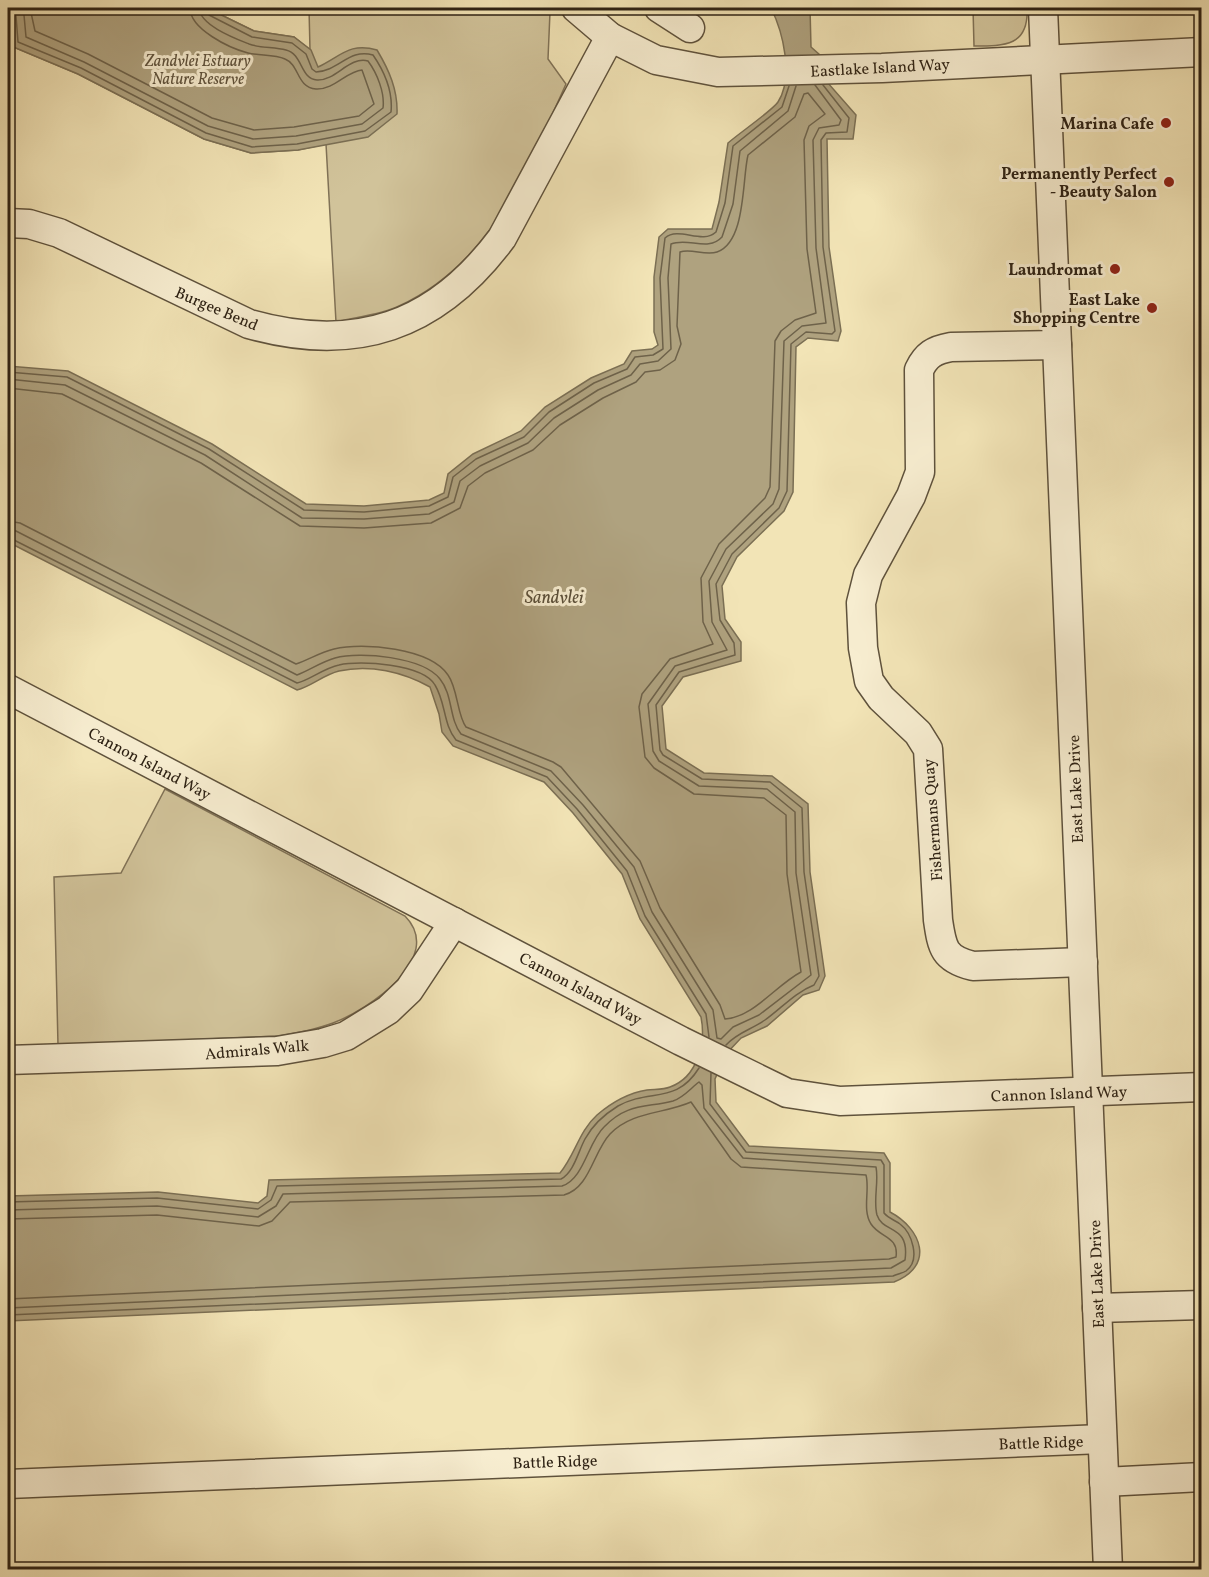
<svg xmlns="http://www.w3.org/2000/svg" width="1209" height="1577" font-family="Vollkorn,serif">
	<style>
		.green { fill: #d1c39a; stroke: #807257; stroke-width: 1.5 }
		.water { fill: #afa27f; stroke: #7b6f54; stroke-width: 1.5 }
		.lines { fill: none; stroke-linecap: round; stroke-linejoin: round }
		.shore { stroke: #6e624a; stroke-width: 1.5 }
		.minor-casing { stroke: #5f523c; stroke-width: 31 }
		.minor { stroke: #f7edd0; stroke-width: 28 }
		.poi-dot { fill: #8f2418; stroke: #f7edd0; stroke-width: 2 }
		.labels { text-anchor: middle; stroke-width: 6; stroke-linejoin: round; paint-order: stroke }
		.park-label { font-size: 16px; font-style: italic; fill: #5f523c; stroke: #f7edd0 }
		.street-label { font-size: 16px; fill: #2e2214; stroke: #f7edd0 }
		.poi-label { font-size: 16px; font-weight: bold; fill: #2e2214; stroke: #f7edd0; text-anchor: end }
		.water-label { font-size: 18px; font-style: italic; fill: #5b4f39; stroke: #f7edd0 }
	</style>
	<rect width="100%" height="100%" fill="#f2e4b6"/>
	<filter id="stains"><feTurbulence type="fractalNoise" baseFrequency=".00333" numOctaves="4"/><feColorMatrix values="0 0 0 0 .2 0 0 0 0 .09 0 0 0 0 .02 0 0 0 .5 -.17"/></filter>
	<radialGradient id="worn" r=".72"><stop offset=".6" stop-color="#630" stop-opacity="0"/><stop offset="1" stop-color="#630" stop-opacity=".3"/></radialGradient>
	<g class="green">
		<path d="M8 8H207L254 31 294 37 310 50 309 8H547L550 12 548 59 566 84C527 170 491 264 399 306 381 315 356 317 336 322L326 144 298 150 251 153 204 139 78 74 11 46V18L8 17Z"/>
		<path d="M973 8H1027C1029 46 1005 46 974 46Z"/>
		<path d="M165 789 405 916C446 958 368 1010 333 1023 315 1030 298 1033 279 1036L58 1045 54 877 121 873Z"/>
	</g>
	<g class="water">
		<path d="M8 8H207L254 31 294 37 311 50 318 67C341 56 350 42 377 50 389 70 398 90 397 114L368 137 298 150 251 153 204 139 78 74 11 46V18L8 17Z"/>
		<path d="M771 8H810L811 47 821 56 827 82 856 115 853 139H827L829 247 841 331 838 341 808 338 796 347 793 492 784 511 737 557 722 586 725 619 741 642V661L683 677 662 706 666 749 704 773 772 776 808 804 810 872 825 976 819 990 803 995 767 1026 741 1038 726 1054 715 1079 716 1102 749 1146 884 1153 890 1163V1212C922 1229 935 1266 894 1282L8 1321V1196L158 1192 258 1203 267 1196 269 1180 560 1173C575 1155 579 1131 597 1115 611 1103 628 1093 647 1090 654 1089 663 1090 670 1087 698 1077 706 1042 701 1017L640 919 622 874 573 813 544 782 453 746 442 732 439 714 430 687C403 672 370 664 339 671 323 675 312 686 297 690L8 542V366L68 371 212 444 306 504 364 506 429 500 444 493 448 474 473 454 521 431 545 407 591 378 624 364 632 351 652 349 658 345 654 332V277L659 237 668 229H712L719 202 728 143C738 134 773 110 778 102 794 77 783 32 771 8Z"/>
		<path d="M8 851 13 854V868L8 887Z"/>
	</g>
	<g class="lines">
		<g class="shore">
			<path d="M19 8 24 15 26 37 84 62 208 126 253 139 296 136 362 124 383 108C385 93 377 73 368 61 349 56 336 81 317 80 300 79 303 54 286 50 274 47 260 48 249 44 234 38 200 25 199 8"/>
			<path d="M30 8 35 31 88 54 212 118 254 130 294 127 359 116 374 104 362 70C347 71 334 90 316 89 296 87 300 65 285 59 274 54 260 56 248 53 229 48 190 29 190 8"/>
			<path d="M8 11 16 16 18 42 81 68 206 133 252 147 297 144 365 131 391 112C393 92 384 71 373 55 349 48 339 71 316 72L312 69 306 54 292 43 252 37 209 15 206 8"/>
			<path d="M8 372 67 377 209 449 304 510 364 512 429 506 448 497 453 477 476 459 524 437 549 412 594 383 627 369 635 357 653 355 663 349 660 278 665 238C679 226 702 245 716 232L725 203 733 146 782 107 789 86"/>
			<path d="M8 379 65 385 205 455 302 518 364 519 429 514 454 502 460 481 480 466 528 443 554 418 598 390 631 375 640 364 658 361 671 349 668 278 671 244C688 237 708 252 722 237L733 204 740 151 788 111 796 86"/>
			<path d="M8 388 62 394 201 463 300 526 364 528 431 523 460 508 468 486 485 473 533 450 560 425 603 398 636 382 645 372 660 370 675 360 681 344 677 326 680 252C691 248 705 256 717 252 746 242 742 180 748 155L795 117 804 94 808 93 825 114 809 126 804 140 807 249 816 313 795 320 781 331 775 341 770 487 765 498 719 544 701 578 703 622 713 644 670 659 642 694 639 707 645 757 654 768 694 794 764 798 786 815 787 874 801 972C776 985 754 1017 725 1019L720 1005 660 908 640 861 561 767 553 762 466 727C457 715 458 689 448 675 430 648 363 642 334 649 321 652 308 660 296 664L20 523 8 521"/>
			<path d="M8 530 16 531 297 675C310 670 321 662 335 658 360 651 423 657 440 679 453 695 449 719 461 734L551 771 583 805 634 867 652 912 713 1010 717 1038 721 1039 733 1027 759 1015 811 975 796 873 795 812 767 789 699 786 659 761 653 751 648 704 675 666 727 650 712 622 709 581 726 549 773 504 779 489 784 341 802 326 826 323 816 248 813 140 819 128 839 125 841 120 815 85"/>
			<path d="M8 537 297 683C308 681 324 668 339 665 360 660 423 664 435 685 446 703 443 724 456 740L547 777 577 809 627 871 645 916 706 1014 709 1037"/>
			<path d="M726 1045C738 1032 751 1030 765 1020 782 1008 794 993 814 985L819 976 804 872 802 808 770 782 702 779 663 755 660 750 656 705 679 672 735 655 734 643 720 620 716 584 732 554 779 508 787 491 791 344 806 332 832 334 835 331 823 247 821 140 826 133 847 132 849 118 823 85"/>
			<path d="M8 1202 157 1198 258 1209 271 1200 277 1186 561 1179C574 1172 578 1152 585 1139 592 1126 605 1114 618 1106 650 1088 676 1105 699 1068"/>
			<path d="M8 1210 157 1206 258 1217 276 1206 283 1194 562 1186C584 1179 588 1142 604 1127 627 1103 645 1108 673 1101 683 1098 691 1088 699 1082L702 1085 704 1108 743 1158 876 1167C879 1182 873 1200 877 1215 883 1234 910 1224 905 1260L891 1268 8 1308"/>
			<path d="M8 1219 157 1215 259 1226 272 1221 290 1202 564 1195C590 1188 593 1152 610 1134 632 1111 664 1114 691 1102L731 1159 741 1167 866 1175C870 1190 862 1210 871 1224 880 1238 899 1236 896 1257L889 1259 8 1299"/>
			<path d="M8 1315 893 1276C897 1274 903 1273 906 1271 921 1260 912 1233 900 1224 895 1220 889 1219 884 1213V1165L881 1160 746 1152 710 1104 711 1073"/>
		</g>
		<defs>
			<g id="minor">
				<path d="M576 8 610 37 656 60 718 72 882 68 1202 52"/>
				<path d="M659 8 690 28"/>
				<path d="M1043 8 1108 1570"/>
				<path d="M8 223 29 224 59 233 249 324C355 354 436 327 502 238L610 37"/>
				<path d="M1057 345 951 347C934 350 926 355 919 370L920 472 911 496 868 575 861 603 863 648 869 681 881 698 918 733 928 749 938 920C942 948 944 959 973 966L1083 962"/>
				<path d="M8 689 681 1041 787 1093 840 1101 1202 1087"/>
				<path d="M8 1060 277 1051 323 1043 346 1036 388 1010 409 990 454 922"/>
				<path d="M1097 1308 1202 1305"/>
				<path d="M1104 1482 1202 1477"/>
				<path d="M8 1484 1102 1439"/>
			</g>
		</defs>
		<use href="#minor" class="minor-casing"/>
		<use href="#minor" class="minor"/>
	</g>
	<g class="poi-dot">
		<circle cx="1166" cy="123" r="6"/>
		<circle cx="1169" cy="182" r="6"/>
		<circle cx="1115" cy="269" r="6"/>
		<circle cx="1152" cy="308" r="6"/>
	</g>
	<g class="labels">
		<g class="park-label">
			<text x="198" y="66">Zandvlei Estuary<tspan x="198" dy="18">Nature Reserve</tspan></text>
		</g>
		<g class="street-label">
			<text transform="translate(880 67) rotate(-3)" y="6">Eastlake Island Way</text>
			<text transform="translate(217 308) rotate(23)" y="6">Burgee Bend</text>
			<text transform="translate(150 763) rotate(28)" y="6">Cannon Island Way</text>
			<text transform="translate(1075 789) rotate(-92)" y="6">East Lake Drive</text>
			<text transform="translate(932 820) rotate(-94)" y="6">Fishermans Quay</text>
			<text transform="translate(581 988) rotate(28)" y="6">Cannon Island Way</text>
			<text transform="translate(257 1049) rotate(-5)" y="6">Admirals Walk</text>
			<text transform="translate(1059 1093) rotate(-2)" y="6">Cannon Island Way</text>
			<text transform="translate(1096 1274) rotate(-92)" y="6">East Lake Drive</text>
			<text transform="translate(1041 1442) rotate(-2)" y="6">Battle Ridge</text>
			<text transform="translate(555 1461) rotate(-2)" y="6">Battle Ridge</text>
		</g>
		<g class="poi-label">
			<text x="1154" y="129">Marina Cafe</text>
			<text x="1157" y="179">Permanently Perfect<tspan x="1157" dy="18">- Beauty Salon</tspan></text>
			<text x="1103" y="275">Laundromat</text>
			<text x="1140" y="305">East Lake<tspan x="1140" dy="18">Shopping Centre</tspan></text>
		</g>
		<g class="water-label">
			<text x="554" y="603">Sandvlei</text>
		</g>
	</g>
	<rect width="1209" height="1577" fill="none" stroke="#f2e4b6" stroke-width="30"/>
	<rect x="9" y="9" width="1191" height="1559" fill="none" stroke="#2e2214" stroke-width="3"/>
	<rect x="15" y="15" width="1179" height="1547" fill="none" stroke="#2e2214" stroke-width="1.5"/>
	<rect width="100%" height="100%" filter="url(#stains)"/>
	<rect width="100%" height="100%" fill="url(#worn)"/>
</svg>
